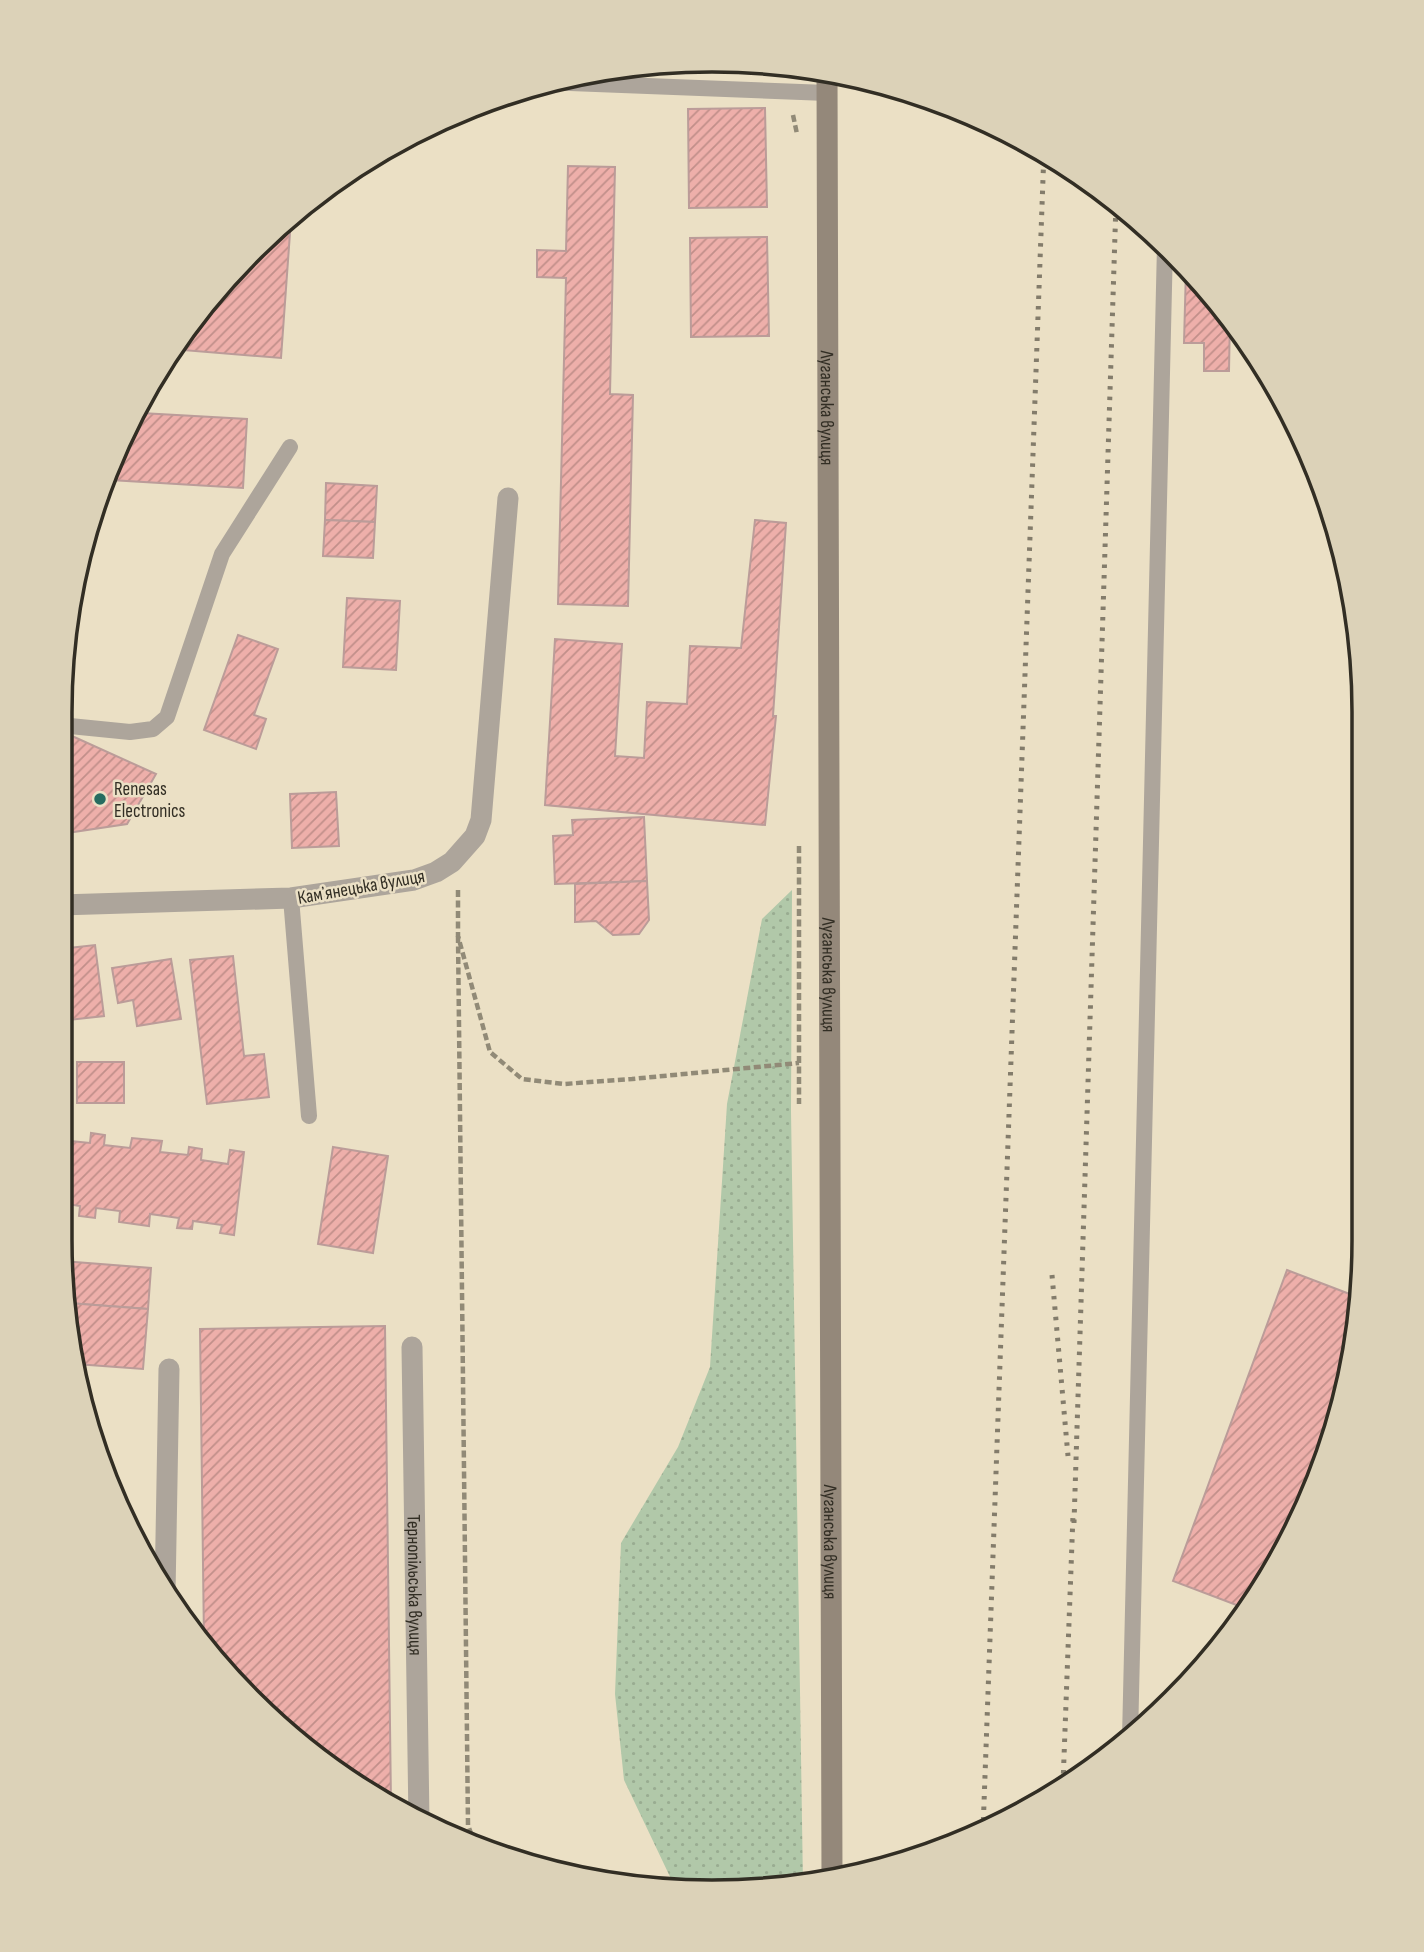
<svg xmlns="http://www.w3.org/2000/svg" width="1424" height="1952" font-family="'Sofia Sans Condensed',sans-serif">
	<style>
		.grass { fill: url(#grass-dots) }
		.building { fill: url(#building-hatch); stroke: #bb9c99; stroke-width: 2 }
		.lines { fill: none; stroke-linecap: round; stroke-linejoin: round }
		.path { stroke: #918a77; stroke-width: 4.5; stroke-dasharray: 7 3.5; stroke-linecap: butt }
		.service { stroke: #ada59b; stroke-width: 16 }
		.minor { stroke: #ada59b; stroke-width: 21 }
		.secondary { stroke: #94887a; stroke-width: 21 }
		.rail { stroke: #837c6b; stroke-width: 5; stroke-dasharray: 3.5 7; stroke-linecap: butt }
		.poi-dot { fill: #266c60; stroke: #ebe0c5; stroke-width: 2.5 }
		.labels { text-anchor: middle; stroke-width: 5; stroke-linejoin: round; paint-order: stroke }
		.street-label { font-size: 19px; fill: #322e24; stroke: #ebe0c5 }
		.poi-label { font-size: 19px; fill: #322e24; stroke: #ebe0c5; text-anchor: start }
		.rim { fill: none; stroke: #322e24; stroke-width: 3.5 }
	</style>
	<defs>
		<pattern id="grass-dots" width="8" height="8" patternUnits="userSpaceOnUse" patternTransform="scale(1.75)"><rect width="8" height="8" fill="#b1c8a9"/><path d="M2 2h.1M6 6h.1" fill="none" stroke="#99ac91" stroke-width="1.8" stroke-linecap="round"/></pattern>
		<pattern id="building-hatch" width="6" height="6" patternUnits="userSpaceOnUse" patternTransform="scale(1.75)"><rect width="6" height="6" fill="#eeafaa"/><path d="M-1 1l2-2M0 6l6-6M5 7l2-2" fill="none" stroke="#c18f8a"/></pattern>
	</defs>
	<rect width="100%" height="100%" fill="#ebe0c5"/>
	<g class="grass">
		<path d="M723 63 775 64 772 69 758 73 724 74Z"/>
		<path d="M792 890 791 1111 803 1885 797 1887 673 1883 624 1780 615 1694 621 1543 678 1447 710 1367 727 1104 762 919Z"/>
	</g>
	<g class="building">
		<path d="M765 108 767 207 689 208 688 109Z"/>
		<path d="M568 166 615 167 610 394 633 395 628 606 558 604 566 278 537 277V250L566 251Z"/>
		<path d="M291 219 281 358 170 349Z"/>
		<path d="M767 237 769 336 691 337 690 238Z"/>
		<path d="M1186 268 1230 316 1229 371H1204V343H1184Z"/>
		<path d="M141 413 247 419 243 488 111 480Z"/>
		<path d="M326 483 377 486 375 522 325 520Z"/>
		<path d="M325 520 375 522 373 558 323 556Z"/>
		<path d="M755 520 786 523 773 716H776L765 825 545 805 555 639 622 644 615 756 644 758 647 702 687 704 690 646 741 648Z"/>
		<path d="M347 598 400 601 396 670 343 667Z"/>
		<path d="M238 635 278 649 254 715 266 719 256 749 204 730Z"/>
		<path d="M72 736 156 774 127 824 60 834V738Z"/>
		<path d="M336 792 339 846 292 848 290 794Z"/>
		<path d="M644 817 647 881 555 884 553 836 573 835 572 820Z"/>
		<path d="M647 881 649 920 639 934 613 935 596 921 575 922V884Z"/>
		<path d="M95 945 104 1016 60 1021V949Z"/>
		<path d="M233 956 244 1056 264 1054 269 1097 207 1104 190 960Z"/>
		<path d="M171 959 181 1019 137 1026 133 1000 118 1003 112 968Z"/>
		<rect x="77" y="1062" width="47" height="41"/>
		<path d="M60 1127 62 1128 61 1140 90 1143 91 1133 105 1135 104 1145 130 1148 132 1138 162 1141 160 1152 188 1155 189 1147 202 1149 201 1160 228 1164 230 1150 244 1152 234 1235 220 1233 222 1225 193 1221 192 1229 177 1228 179 1218 150 1214 149 1226 119 1222 120 1211 96 1208 95 1218 79 1216 80 1206 60 1203Z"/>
		<path d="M333 1147 388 1156 373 1253 318 1244Z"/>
		<path d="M62 1261 151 1268 148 1309 68 1303Z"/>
		<path d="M1287 1270 1360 1298 1330 1449 1277 1566 1247 1609 1173 1581Z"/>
		<path d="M68 1303 148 1309 143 1369 76 1364Z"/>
		<path d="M385 1326 391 1804 282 1731 204 1642 200 1329Z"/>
	</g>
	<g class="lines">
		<g class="path">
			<path d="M793 115 797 134"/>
			<path d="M799 846V1104"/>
			<path d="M458 890V936L490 1052 522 1079 564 1084 632 1079 799 1063"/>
			<path d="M458 936 468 1825 474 1842"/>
		</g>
		<g class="service">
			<path d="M544 82 827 93"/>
			<path d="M60 725 130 732 153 729 167 717 222 554 290 447"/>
			<path d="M291 898 309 1116"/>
			<path d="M1130 1738 1165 245"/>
		</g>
		<g class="minor">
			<path d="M60 905 291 898 414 880 436 872 452 862 475 836 481 820 508 498"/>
			<path id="s1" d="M412 1347 419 1822"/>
			<path d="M165 1594 169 1369"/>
		</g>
		<path class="secondary" id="s2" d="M827 72 832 1877"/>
		<g class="rail">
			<path d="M1052 1275 1068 1456"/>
			<path d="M1074 1523 1116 203"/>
			<path d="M1063 1784 1073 1515"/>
			<path d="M983 1831 1044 151"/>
		</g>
	</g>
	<circle class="poi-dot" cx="100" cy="799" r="7"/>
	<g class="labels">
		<g class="street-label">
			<text dy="7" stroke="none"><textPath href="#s2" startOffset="336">Луганська вулиця</textPath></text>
			<text transform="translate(361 886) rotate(-10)" y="7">Камʼянецька вулиця</text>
			<text dy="7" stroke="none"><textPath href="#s2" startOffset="903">Луганська вулиця</textPath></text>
			<text dy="7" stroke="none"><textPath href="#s2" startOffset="1470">Луганська вулиця</textPath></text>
			<text dy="7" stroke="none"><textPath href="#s1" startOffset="238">Тернопільська вулиця</textPath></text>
		</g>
		<g class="poi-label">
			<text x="114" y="795">Renesas<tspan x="114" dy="22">Electronics</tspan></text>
		</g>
	</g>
	<path d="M0 0H1424V1952H0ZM712 72H712A640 640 0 0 1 1352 712V1240A640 640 0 0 1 712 1880H712A640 640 0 0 1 72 1240V712A640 640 0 0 1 712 72Z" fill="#dcd2b8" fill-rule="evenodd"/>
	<path class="rim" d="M712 72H712A640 640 0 0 1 1352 712V1240A640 640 0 0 1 712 1880H712A640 640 0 0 1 72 1240V712A640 640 0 0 1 712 72Z"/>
</svg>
